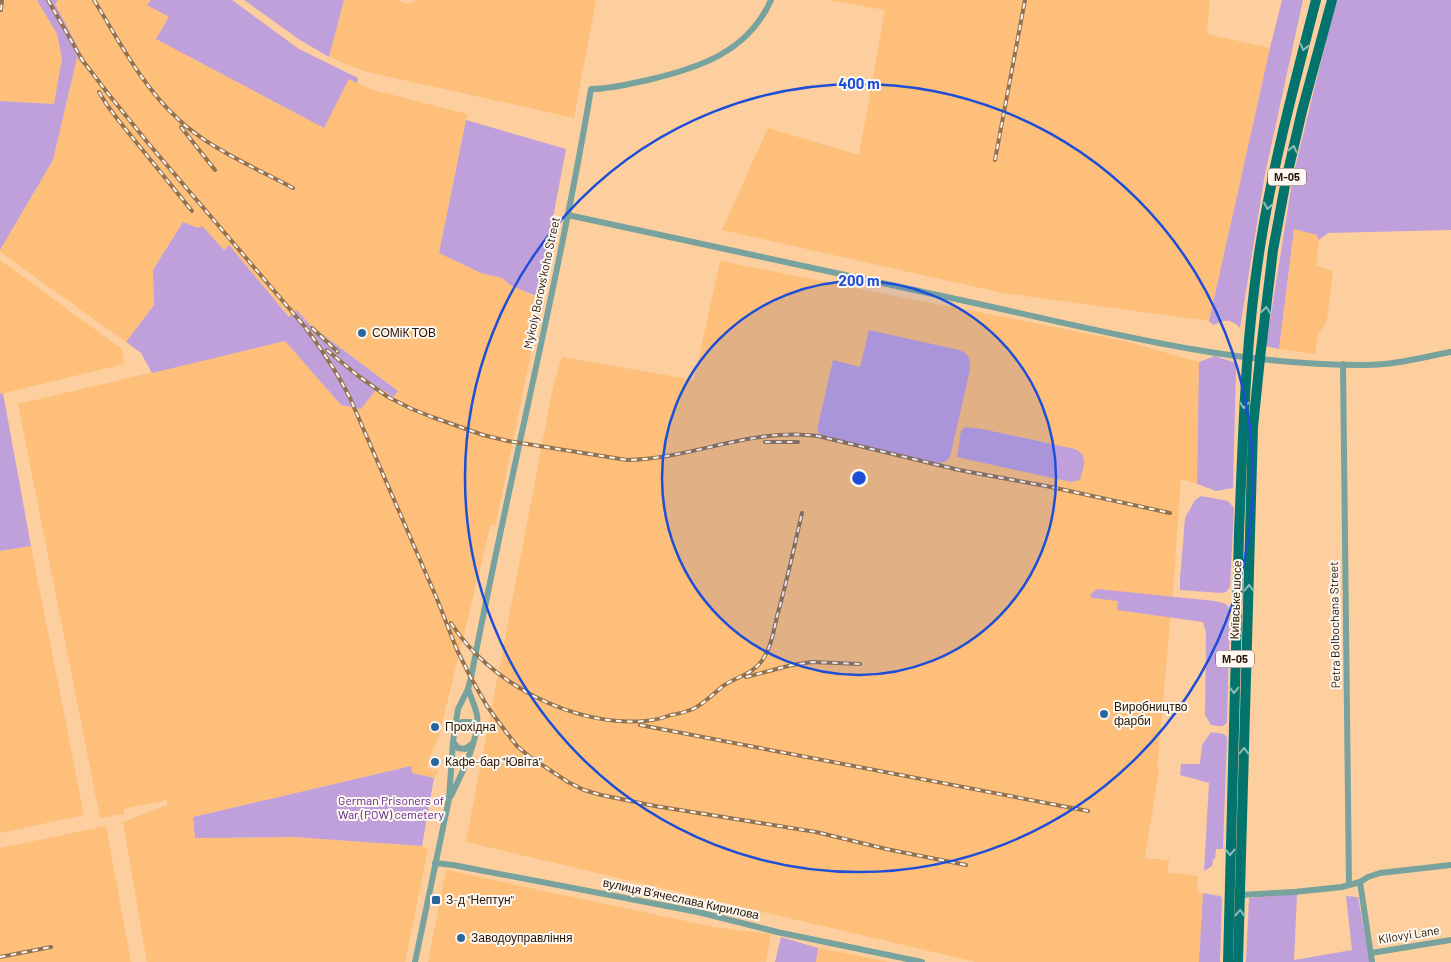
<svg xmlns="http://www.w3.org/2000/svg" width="1451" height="962" font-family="Barlow,sans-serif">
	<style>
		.built { fill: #fdbf7a }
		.green { fill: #bfa0db }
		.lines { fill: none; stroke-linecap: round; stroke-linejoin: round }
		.minor { stroke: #78a29e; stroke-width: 6 }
		.primary { stroke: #03746d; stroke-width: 10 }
		.rail-casing { stroke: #937250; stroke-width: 4 }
		.rail { stroke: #fef8f2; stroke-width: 2; stroke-dasharray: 5.5; stroke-linecap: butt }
		.oneway { stroke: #8dbdb6 }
		.ring { fill: none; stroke: #1d4ed8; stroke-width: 2.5 }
		.poi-dot { fill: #28679e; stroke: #fef8f2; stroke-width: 2 }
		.labels { text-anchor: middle; stroke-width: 4; stroke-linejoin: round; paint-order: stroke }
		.shield { fill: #fef8f2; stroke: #685849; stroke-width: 1 }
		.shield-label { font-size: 11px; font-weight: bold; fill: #281400 }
		.street-label { font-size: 12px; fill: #281400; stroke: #fef8f2 }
		.poi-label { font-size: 12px; fill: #281400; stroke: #fef8f2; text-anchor: start }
		.park-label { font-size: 12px; fill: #61248a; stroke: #fef8f2 }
		.centre { fill: #1d4ed8; stroke: #fef8f2; stroke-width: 2.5 }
		.ring-label { font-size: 15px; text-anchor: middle; font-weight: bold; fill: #1d4ed8; stroke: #fef8f2; stroke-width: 4; stroke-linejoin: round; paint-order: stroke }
	</style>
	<rect width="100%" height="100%" fill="#fdcf9e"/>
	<g class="built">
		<path d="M0 0H37L57 34 62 59 55 104 0 101Z"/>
		<path d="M58 0H151L148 5 169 17 156 39 324 128 349 79 370 89 467 114 439 253 481 273 502 278 510 285 542 300 495 527 491 524 439 736 431 754 427 768 439 771 434 778 412 773 410 766 193 817 195 838 293 837 422 846 428 849 405 962H147L123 822 167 805V800L124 809V814L100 818 18 404 286 341 341 405 361 408 378 387 393 397 398 391 310 325 297 310 290 317 229 246 224 250 198 228 183 222 153 270 154 305 126 342 0 252V250L53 160 79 49 55 4Z"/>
		<path d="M344 0H396L408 4 417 0H596L574 118 367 72 345 64 329 56Z"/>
		<path d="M827 0H1210L1207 34 1270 48 1209 321 1003 293 722 230 768 128 859 155 885 10Z"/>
		<path d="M1294 229 1318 235 1319 240 1316 266 1333 271 1327 321 1318 334 1315 354 1279 349Z"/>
		<path d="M0 260 122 349 124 364 0 394Z"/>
		<path d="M720 261 1124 341 1199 362 1197 484 1181 479 1173 591 1157 769 1159 770 1145 858 1169 860 1167 872 1198 876 1197 893H1203L1199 962H976L466 842 553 387 562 357 694 380Z"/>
		<path d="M31 546 84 815 0 833V551Z"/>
		<path d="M106 826 131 962H0V848Z"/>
		<path d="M446 870 714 927 771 934 766 962H428Z"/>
		<path d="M818 948 890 962H816Z"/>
	</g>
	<g class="green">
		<path d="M37 0H58L55 4 79 49 53 160 0 250V101L54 104 62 59 57 34Z"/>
		<path d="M151 0H232L299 49 358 78 357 83 349 79 324 128 156 39 169 17 147 5Z"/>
		<path d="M244 0H344L329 57 300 40Z"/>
		<path d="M1282 0H1303L1265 174 1240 328C1230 318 1225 320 1213 325L1209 321 1270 48Z"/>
		<path d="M1336 0H1451V230L1328 233 1319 240 1317 235 1294 229 1279 349 1266 346 1293 176Z"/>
		<path d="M466 120 566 149 538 297 510 285 502 278 481 273 439 253Z"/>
		<path d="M183 222 198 228 202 226 224 250 229 245 289 317 297 310 310 325 398 391 393 397 378 387 361 409 341 405 285 341 152 373 141 353 126 342 154 305 153 270Z"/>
		<path d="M869 330 959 350C969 354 971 359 970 370L950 457 945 462 937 463 820 435 817 430 833 360 860 367Z"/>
		<path d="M1215 356 1236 363V370L1233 488 1216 491 1197 484 1199 362Z"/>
		<path d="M3 393 31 546 0 551V394Z"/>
		<path d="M965 427 982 429 1075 449C1089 455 1083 468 1080 480L1071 482 957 457 961 431Z"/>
		<path d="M1201 496 1228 501 1234 508 1230 587 1226 592 1221 593 1180 590V579L1185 518 1195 500Z"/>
		<path d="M1097 589 1215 601C1223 603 1228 603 1230 611L1227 722C1224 728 1217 726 1211 725L1205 715 1206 633 1203 622 1117 610 1118 601 1092 598 1090 595Z"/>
		<path d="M1211 732 1224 734 1227 737 1223 849H1216L1215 859H1213L1212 866 1204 871 1209 783 1180 775 1181 764H1200L1202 745Z"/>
		<path d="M411 766 412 773 434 778 422 846 293 837 195 838 193 817Z"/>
		<path d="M1203 893 1220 896 1222 898 1220 962H1199Z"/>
		<path d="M1297 894 1294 960 1352 950 1346 896 1358 897 1370 962H1246L1249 898Z"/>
		<path d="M781 937 818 948 816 962H775Z"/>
	</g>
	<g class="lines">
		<g class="minor">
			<path d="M568 215C705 244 842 274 979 304 1106 332 1235 366 1366 365 1395 365 1423 357 1451 352"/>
			<path d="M1343 364 1349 885"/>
			<path d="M455 728 462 722H470L476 732"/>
			<path d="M453 742 458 748 465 749 472 744"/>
			<path d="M451 796C461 775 480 738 477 715 475 706 471 697 468 689"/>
			<path d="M435 863 453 865 698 912 777 932 922 962"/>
			<path d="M1360 882 1372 962"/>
			<path d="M1240 895 1294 892 1342 887 1360 882 1368 877 1380 873 1451 865"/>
			<path d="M1371 953 1451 940"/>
			<path d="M415 962 449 799 453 742 458 709 468 689 471 678C508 481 558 286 591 89 611 89 629 84 648 80 699 68 748 52 771 0"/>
		</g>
		<g class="primary">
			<path d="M1228 962C1231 819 1234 676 1239 533 1243 438 1245 342 1260 247 1273 163 1295 82 1316 0"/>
			<path d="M1238 962 1253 427 1260 358 1273 250 1286 180 1302 111 1332 0"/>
		</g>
		<defs>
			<g id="rail">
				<path d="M48 0 84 63"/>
				<path d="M94 0C119 41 142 86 178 119 208 148 256 168 293 188"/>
				<path d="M1 10 2 0"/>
				<path d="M80 57 106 91 148 143 305 327C322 350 337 372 350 398L437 599 457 650 471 678 487 706 503 728 517 746 530 757 568 782 584 790 601 795 655 806 816 832 886 849 966 865"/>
				<path d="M99 92 107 105 119 121 192 211"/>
				<path d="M181 127 215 170"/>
				<path d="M995 160 1025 0"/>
				<path d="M312 328 338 352"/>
				<path d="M327 350 357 375 388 397 412 409 432 417 483 435 508 441 627 460C692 459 753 427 818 436L959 470 1051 487 1170 513"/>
				<path d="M765 442H798"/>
				<path d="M451 623C489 683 573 727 645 721 654 720 663 718 671 715 678 714 686 712 693 709 705 703 713 694 723 686 736 677 754 674 763 659 771 647 774 630 777 616 787 582 794 547 802 513"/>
				<path d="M746 677 792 665 812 662 860 664"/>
				<path d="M640 725 1088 811"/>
				<path d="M0 957 51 947"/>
			</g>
		</defs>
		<use href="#rail" class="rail-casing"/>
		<use href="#rail" class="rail"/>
	</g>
	<defs><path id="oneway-chevron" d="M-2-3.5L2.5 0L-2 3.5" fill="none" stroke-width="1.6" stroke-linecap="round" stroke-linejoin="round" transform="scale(1.25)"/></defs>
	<g class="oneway">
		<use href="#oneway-chevron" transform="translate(1304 47) rotate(104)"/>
		<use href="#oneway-chevron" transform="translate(1293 149) rotate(-77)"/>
		<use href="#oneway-chevron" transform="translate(1268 206) rotate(100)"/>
		<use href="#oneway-chevron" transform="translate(1266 310) rotate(-83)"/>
		<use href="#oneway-chevron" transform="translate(1244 405) rotate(94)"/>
		<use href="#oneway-chevron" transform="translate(1249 588) rotate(-89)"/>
		<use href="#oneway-chevron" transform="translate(1234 690) rotate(91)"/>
		<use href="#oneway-chevron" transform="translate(1244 751) rotate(-88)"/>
		<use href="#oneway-chevron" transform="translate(1230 852) rotate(91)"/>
		<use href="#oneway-chevron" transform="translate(1240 913) rotate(-88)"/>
	</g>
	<circle cx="859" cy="478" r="197" fill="#1d4ed8" fill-opacity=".12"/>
	<g class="ring">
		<circle cx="859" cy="478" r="197"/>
		<circle cx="859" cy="478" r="394"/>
	</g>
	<g class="poi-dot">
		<circle cx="362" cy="333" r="5"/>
		<circle cx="1104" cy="714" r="5"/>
		<circle cx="435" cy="727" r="5"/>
		<circle cx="435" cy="762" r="5"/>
		<rect x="431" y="895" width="10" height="10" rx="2.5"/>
		<circle cx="461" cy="938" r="5"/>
	</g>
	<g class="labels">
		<g class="shield">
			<rect x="1268" y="168.5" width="38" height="17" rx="4"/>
			<rect x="1216" y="650.5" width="38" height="17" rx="4"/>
		</g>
		<g class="shield-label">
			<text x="1287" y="181">М-05</text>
			<text x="1235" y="663">М-05</text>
		</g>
		<g class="street-label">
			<text transform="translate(542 283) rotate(-78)" y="4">Mykoly Borovs'koho Street</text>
			<text transform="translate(1236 600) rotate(-88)" y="4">Київське шосе</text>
			<text transform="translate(1335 625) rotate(-91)" y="4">Petra Bolbochana Street</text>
			<text transform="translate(681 899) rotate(12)" y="4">вулиця Вʼячеслава Кирилова</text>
			<text transform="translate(1409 935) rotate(-9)" y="4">Kilovyi Lane</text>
		</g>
		<g class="poi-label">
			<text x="372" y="337">СОМіК ТОВ</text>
			<text x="1114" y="711">Виробництво<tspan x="1114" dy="14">фарби</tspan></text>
			<text x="445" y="731">Прохідна</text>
			<text x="445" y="766">Кафе-бар "Ювіта"</text>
			<text x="446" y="904">З-д "Нептун"</text>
			<text x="471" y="942">Заводоуправління</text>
		</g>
		<g class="park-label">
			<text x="391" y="805">German Prisoners of<tspan x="391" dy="14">War (POW) cemetery</tspan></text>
		</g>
	</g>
	<circle cx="859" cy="478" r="8" class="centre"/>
	<g class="ring-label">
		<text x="859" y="89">400 m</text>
		<text x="859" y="286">200 m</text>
	</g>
</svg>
